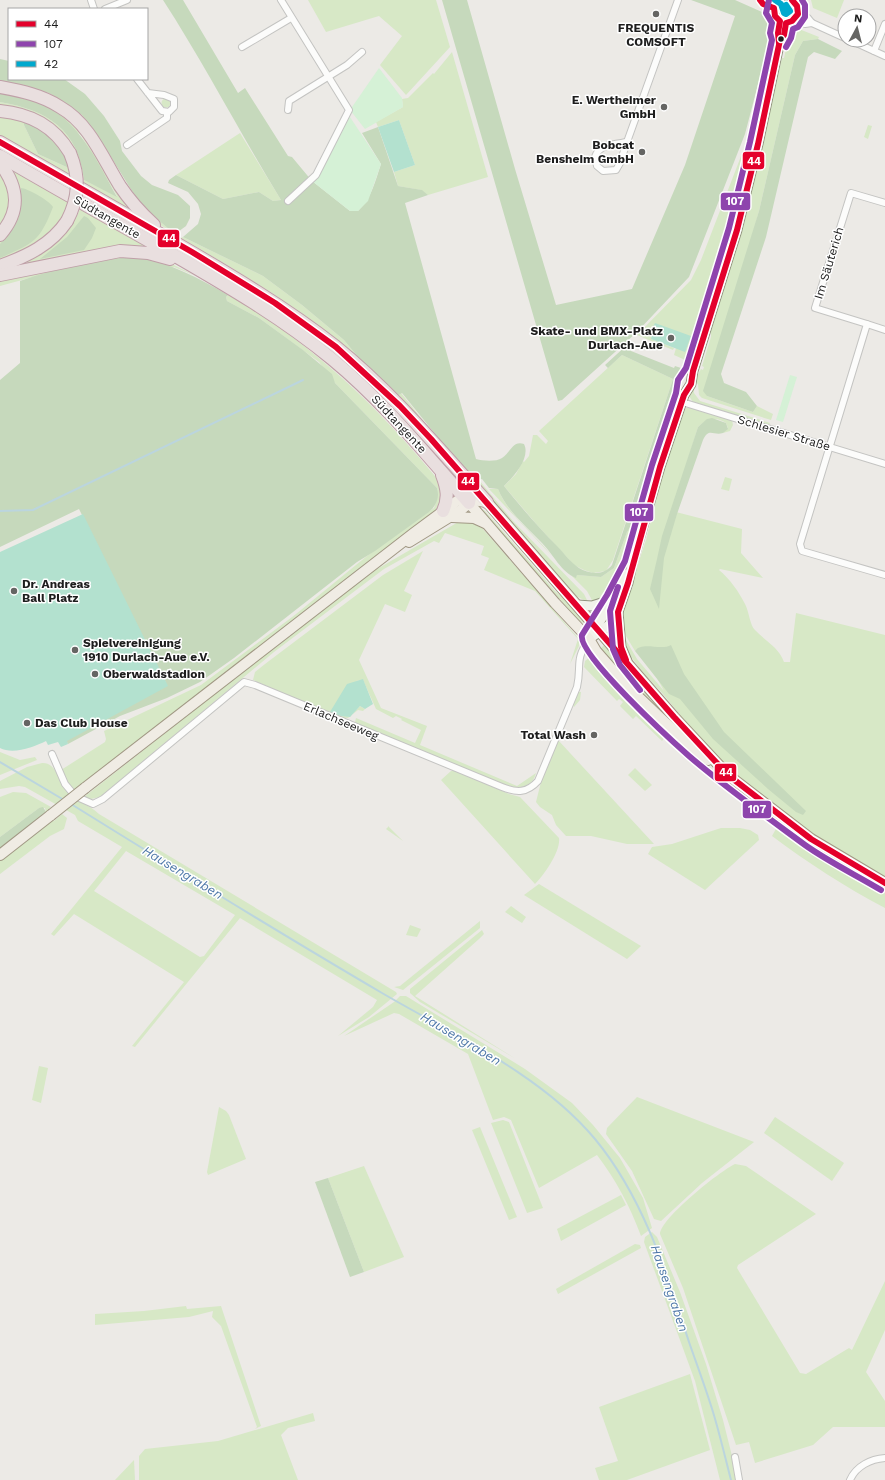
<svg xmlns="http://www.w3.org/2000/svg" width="885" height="1480" font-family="'Work Sans',sans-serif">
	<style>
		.grass { fill: #d7e8c6; fill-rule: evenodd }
		.forest { fill: #c6d9bc }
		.park { fill: #d5f1d6 }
		.pitch { fill: #b3e1cf }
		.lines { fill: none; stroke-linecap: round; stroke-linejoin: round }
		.stream { stroke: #bbd5de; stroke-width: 2 }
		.street-casing { stroke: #c4c4c2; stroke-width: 8 }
		.secondary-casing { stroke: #92947f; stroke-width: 11 }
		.primary-casing { stroke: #a19884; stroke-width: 12 }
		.highway-casing { stroke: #bf9fa7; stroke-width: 14 }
		.street { stroke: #fcfcfb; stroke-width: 6 }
		.secondary { stroke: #f1f2ea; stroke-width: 9 }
		.primary { stroke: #f0ece4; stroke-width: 10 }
		.highway { stroke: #e9dfdf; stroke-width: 12 }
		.primary-bridge-casing { stroke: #a19884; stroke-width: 12; stroke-linecap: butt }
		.highway-bridge-casing { stroke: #bf9fa7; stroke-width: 14; stroke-linecap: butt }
		.primary-bridge { stroke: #f0ece4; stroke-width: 10 }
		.highway-bridge { stroke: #e9dfdf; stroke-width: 12 }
		.bus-1-casing { stroke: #fff; stroke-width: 9 }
		.bus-2-casing { stroke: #fff; stroke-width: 9 }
		.bus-3-casing { stroke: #fff; stroke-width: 9 }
		.bus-1 { stroke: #e4002b; stroke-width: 6 }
		.bus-2 { stroke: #8e44ad; stroke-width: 6 }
		.bus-3 { stroke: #00a9ce; stroke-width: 6 }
		.poi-dot { fill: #656563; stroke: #fff; stroke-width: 1.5 }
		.bus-dot { fill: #1d1d1d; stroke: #fff; stroke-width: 1.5 }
		.labels { text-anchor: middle; stroke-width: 3; stroke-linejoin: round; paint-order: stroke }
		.poi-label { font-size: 12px; font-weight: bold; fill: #1d1d1d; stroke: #fff; text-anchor: end }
		.street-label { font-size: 12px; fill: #1d1d1d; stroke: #fff }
		.water-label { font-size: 13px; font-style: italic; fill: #4e78a8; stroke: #fff }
		.line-badge { stroke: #fff; stroke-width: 1.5 }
		.badge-label { font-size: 11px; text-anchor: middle; font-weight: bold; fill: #fff }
	</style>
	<rect width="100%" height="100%" fill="#eceae6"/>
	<g class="grass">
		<path d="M308 0H436L450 47 406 95 380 65 402 36 379 16 326 32Z"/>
		<path d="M811 0H844L837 18 813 8Z"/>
		<circle cx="787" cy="10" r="7"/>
		<path d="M799 29 819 37 818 39 803 41 795 55 759 211 707 396 753 412 757 406 773 414 771 420 702 398 699 395 698 384 694 382 701 369 703 370 704 367 702 366 711 337V328L744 224 782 58H784L789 35 790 38H794L796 30Z"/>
		<path d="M770 47H773L770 69 736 219 692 363 674 355 676 348 685 351 655 328 651 332 653 333 651 339 674 348 673 350 637 335 691 280 701 260 748 138Z"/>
		<path d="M452 52 488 177 428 195 421 190 398 186 394 172 415 165 399 120 378 127 376 122 403 107 402 99 408 98 433 73 434 74Z"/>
		<path d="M0 81 49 93 82 115 101 141 129 188 146 210 175 234 157 223 140 208 86 125 0 84Z"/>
		<path d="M16 93 70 117 137 214 84 183C79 138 46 107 0 105V102C48 110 78 130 84 180L117 196 81 135Z"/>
		<circle cx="166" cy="103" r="4.5"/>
		<path d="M0 114 37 123 24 122V125L38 154 71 169 72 176 0 136Z"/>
		<path d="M868 125 872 126 868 139 864 137Z"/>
		<path d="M240 133 281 200 273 201 259 192 223 199 176 175Z"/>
		<path d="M0 168 12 202 0 231Z"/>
		<path d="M10 169 70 203 58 226 35 246 0 261V239L13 223Z"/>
		<path d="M80 209 152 250 15 267C44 255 68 240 80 209Z"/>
		<path d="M183 237 263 276 302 305 344 340 358 357C303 310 243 274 181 238Z"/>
		<path d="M118 255 168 262 196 276 174 267H70L0 286V279Z"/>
		<path d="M228 295C311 341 380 409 440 482L443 487 441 507C427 519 413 526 401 539L73 791 61 770 105 742 106 739 104 731 201 685 296 614 367 556 434 508C436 502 439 494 437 488L335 383 319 362 259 318 227 301 226 297Z"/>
		<path d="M622 355 673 379 613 560 606 571 593 573 584 570 574 565 538 526 504 486 516 474 523 461 524 462 529 456 533 435H537L546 444 548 441 539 431Z"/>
		<path d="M682 384 621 572 609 595 593 602 587 591 572 576 576 577 577 575 601 577 614 568 627 532 633 522 640 500 644 497 654 455 662 444 664 431Z"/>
		<path d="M691 387 694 388V393L700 401 770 423 769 425 693 402 689 396Z"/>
		<path d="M401 393 451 455 397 396Z"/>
		<path d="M686 408H691L732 420 733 425 730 431 723 433 728 428 726 423C715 416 707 419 698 427L672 511 742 529 741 553 763 578 720 569 719 570C730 579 739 592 745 604 749 611 750 626 755 630 765 641 779 647 784 662H790L796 613 885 635V879C826 844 765 806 716 757 696 737 681 715 663 694 648 677 626 658 623 635L637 659 664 691 644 654 637 649 635 651 623 631 621 616 629 593 633 587V579L646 540 663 473 683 412Z"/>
		<path d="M725 477 732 479 729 491 721 489Z"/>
		<path d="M479 480 513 521 584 594 588 602 574 595 474 482Z"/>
		<path d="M489 489H498C509 516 535 534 552 556Z"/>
		<path d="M477 506 485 511 555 591 570 604 587 625 577 619 514 547 497 532Z"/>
		<path d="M460 521H468L482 528 579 639V646L570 664 578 639 535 591 484 570 489 558 481 555 484 546 445 533 439 543 434 541 384 569 274 652 100 797 91 799 84 797 365 576Z"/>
		<path d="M423 551 404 591 412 595 405 612 385 604 359 660 381 708 427 726 420 745 517 786 536 773C532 789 518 789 506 785L357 724 355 722 356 718 415 743 421 730 401 720 402 719 396 716 393 718 376 709 363 680 356 681 350 717 360 706 365 709 363 711 358 710 348 718H340L253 680 255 672 265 664 383 575Z"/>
		<path d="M604 645C628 673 655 698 677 728L605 654 601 648Z"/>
		<path d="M590 657H596C629 689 661 722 694 753 751 805 817 852 885 888V908C845 887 808 863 772 836L777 827 729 790 666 736 662 741 636 716 633 719 620 706 623 702 619 699 617 701 584 667 585 661Z"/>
		<path d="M578 692H581L580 700 574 707 573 705Z"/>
		<path d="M558 740 654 844H627L591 836H566L556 825 552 815 540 807 536 802 541 782Z"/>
		<path d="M0 752 20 760 35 757 37 760 0 775Z"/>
		<path d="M42 763C56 762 59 781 66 790 73 801 89 804 99 814L396 992 397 994 369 1017 338 1036 373 1007 377 1000 240 918 135 1047 132 1046 184 982 74 914 54 936 51 934 122 847 78 821 75 815 25 787 19 786 0 789V781L27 767ZM126 851 235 915 204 956 200 957 94 891Z"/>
		<path d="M635 768 652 785 645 791 628 775Z"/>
		<path d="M451 771H457L509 794 520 797 559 838C561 851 544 875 535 884L441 780Z"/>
		<path d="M13 792 26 793 51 807 46 812 45 808H39L0 837V797Z"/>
		<path d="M62 814 67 818 64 829 50 836 0 874V859L51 819 54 821Z"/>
		<path d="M389 826V827L445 883 403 841 386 829Z"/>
		<path d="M721 828H740L750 830 758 835 759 840 705 890 648 854 652 847 672 844Z"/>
		<path d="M539 884 641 946 627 959 524 895Z"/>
		<path d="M511 906 526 917 522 923 505 912Z"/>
		<path d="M480 921V928L403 990 394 987 400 986Z"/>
		<path d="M410 925 421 929 417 937 406 935Z"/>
		<path d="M482 930 484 934 479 939 415 996 516 1059 420 1002 410 993V989Z"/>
		<path d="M400 996H406L525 1069 572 1103 593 1125 620 1158 643 1198 652 1228 641 1236C630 1206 616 1180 597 1155L539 1188 511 1120 504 1117 493 1120 468 1054 399 1014 394 1013 344 1036 394 1002Z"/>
		<path d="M39 1066 48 1068 41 1103 32 1100Z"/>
		<path d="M637 1097 754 1142 702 1183 661 1221 654 1219 632 1171 606 1134 607 1128Z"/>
		<path d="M219 1107 226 1111 229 1115 246 1159 208 1175 207 1172Z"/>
		<path d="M775 1117 844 1163 832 1181 764 1133Z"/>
		<path d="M503 1120 509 1122 543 1208 527 1213 491 1123Z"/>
		<path d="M480 1127 517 1217 509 1220 472 1130Z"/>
		<path d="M735 1164 746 1166 816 1214 738 1265 737 1268 800 1373 806 1374 849 1348 852 1350 885 1281V1330L866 1372 885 1401V1427H833L813 1445 755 1463 749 1442 736 1445 683 1288 660 1234C661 1218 720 1171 735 1164Z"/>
		<path d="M364 1166 404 1257 364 1272 328 1178Z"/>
		<path d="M621 1195 626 1205 561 1241 557 1229Z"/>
		<path d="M652 1232 657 1237 680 1292 706 1364 723 1420 738 1480H720L695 1381 644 1242 645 1237Z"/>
		<path d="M635 1244 640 1245 641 1248 558 1294 556 1289 561 1286Z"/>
		<path d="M186 1306 187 1309 221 1306 261 1426 255 1429 257 1427 221 1326 212 1317 213 1311 189 1317 95 1325V1314L144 1311Z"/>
		<path d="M690 1374 710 1450 627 1480H599L595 1468 618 1461 599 1407Z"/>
		<path d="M313 1413 315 1421 288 1428 281 1435 298 1480H139V1456L145 1449 218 1441Z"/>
		<path d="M134 1460 135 1480H115Z"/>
	</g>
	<g class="forest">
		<path d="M163 0H183L238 93 245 88 288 156 292 157 312 181 350 211H358C372 197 375 182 381 164L362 133 378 127 398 186 422 190 428 195 405 203 476 459C483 461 496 462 502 458 510 454 512 440 524 444 531 458 513 477 504 486 521 507 538 527 557 546 564 553 570 562 579 568 589 574 604 576 612 565L673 379 622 355 608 368 605 365 628 344 632 346 631 351 674 368 675 366 684 369 680 383 682 384 664 431 662 444 654 455 646 492 640 500 633 523 627 532 614 568 601 577 577 575 576 578C561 572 553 554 542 543 526 526 507 511 498 489L489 488 482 479 474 482 402 393 397 396 358 357 344 340 302 305 263 276 183 237 198 224 201 214 198 204 188 192 168 183 169 180 176 175 223 199 259 192 273 201 281 200C240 133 205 65 163 0Z"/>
		<path d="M442 0H467L515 169 556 305 632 289 685 165 735 16 691 0H735L762 12 769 26V42L745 134 689 277 636 333 562 400 558 401Z"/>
		<path d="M818 39 842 51 835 59 814 52 808 57 766 237 721 374 724 383 746 392 757 406 753 412 707 396 703 391 759 211 795 55 803 41Z"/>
		<path d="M0 59 9 61V79H64L85 94 104 116 120 141 122 151 141 176 152 185 178 195 190 206V218L186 226 175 234 146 210 137 199 101 141 82 115 49 93 0 81Z"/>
		<path d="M0 93C13 95 27 97 39 102 79 120 97 161 117 197L84 180C78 130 48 110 0 102Z"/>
		<path d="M27 121C50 135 61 143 71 169L38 154 24 125V122Z"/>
		<path d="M21 188C27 188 50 201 53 207 39 243 33 243 0 258V244L13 229 19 217Z"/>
		<path d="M84 216 88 218 96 228 92 238 84 250 40 259 67 237Z"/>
		<path d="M139 257C171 264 199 278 228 295L226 297 227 301 259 318 303 350 332 374 335 383 437 488C440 497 436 506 429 512L375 551 357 562 234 658 200 682 167 698 120 716 68 744 63 735 166 683 79 509 0 547V380L20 363V281C57 268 99 258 139 257Z"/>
		<path d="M712 418 726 423 728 429C726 430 725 432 723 433 713 436 709 427 703 440L677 514 664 558 659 609 650 589 657 559 662 536 698 427 707 419Z"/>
		<path d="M671 645 684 674 724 732 806 811 803 815 796 812 768 789 713 739 680 699 669 694 635 651C642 641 661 651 671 645Z"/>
		<path d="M43 807 46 812 43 814V816L0 850V837L39 808Z"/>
		<path d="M328 1178 364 1272 350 1277 315 1182Z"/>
	</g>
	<g class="park">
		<path d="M379 68 402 98 403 107 365 129 350 110Z"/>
		<path d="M348 114 381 164 368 201 358 211H350L312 181Z"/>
		<path d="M790 375 797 377 783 422 776 420Z"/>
	</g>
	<g class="pitch">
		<path d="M399 120 415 165 394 172 378 127Z"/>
		<path d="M655 323 691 336 685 352 651 339 653 329 655 328 653 327Z"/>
		<path d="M83 514 168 686 67 741 68 744 61 747 58 742 48 745 46 741C34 747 13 755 0 748V552Z"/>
		<path d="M363 679 373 704 365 709 360 706 350 717 341 716 330 712 347 684Z"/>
	</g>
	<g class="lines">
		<g class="stream">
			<path d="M0 511 33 510 303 380"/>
			<path d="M0 762 64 800"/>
			<path d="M71 804C174 868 278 932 382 993 454 1035 542 1075 595 1139 643 1197 666 1271 689 1342 697 1365 706 1389 713 1412 720 1435 725 1457 731 1480"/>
		</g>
		<defs>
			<g id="street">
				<path d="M91 0 94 9"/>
				<path d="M281 0 349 110 316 175 288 201"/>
				<path d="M760 0 763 4 774 8"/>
				<path d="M105 9 127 0"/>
				<path d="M798 14 808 18 812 23 845 38"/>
				<path d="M795 19 805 24 812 23"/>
				<path d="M850 40 885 56"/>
				<path d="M242 47 291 18"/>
				<path d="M874 51 885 24"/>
				<path d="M137 79 162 111 169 112 174 107V99L164 95 148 93"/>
				<path d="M288 110 289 101 347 65 362 52"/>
				<path d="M627 142 678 0"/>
				<path d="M627 142 620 163 616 170 603 171 597 166 595 157C599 144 616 144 627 142Z"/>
				<path d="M127 145 167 118V112"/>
				<path d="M885 203 851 193 815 308 867 324 800 544 802 551 885 575"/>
				<path d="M867 324 885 330"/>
				<path d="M682 402 885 464"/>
				<path d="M52 754 65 784 75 796 93 804 103 799 244 682 255 685 502 787C517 793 527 793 538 781L577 687C582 665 574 661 589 639"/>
				<path d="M735 1457 739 1480"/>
				<path d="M850 1480C856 1466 871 1459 885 1458"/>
			</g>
			<g id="secondary">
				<path d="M780 0C773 5 772 12 777 19L786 23 792 21 798 14 797 6 792 0"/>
				<path d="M577 605 592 606 614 599"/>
				<path d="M618 612 621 647 627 661"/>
				<path d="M593 632 614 599 626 574"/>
				<path d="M589 639 609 625 618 612 628 583 632 564 660 467 684 395 691 384 693 371 737 230 758 144 780 40 784 35 786 23"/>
			</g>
			<g id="primary">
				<path d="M452 517 474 518 485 523"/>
				<path d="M409 542 461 510 469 503 555 603 589 639 596 651 625 684 694 750 708 760"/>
				<path d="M724 772 811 839 885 883"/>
				<path d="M85 788 414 533 457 501 465 499 487 502 674 717 728 775"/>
				<path d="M0 855 51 815"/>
			</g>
			<g id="highway">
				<path d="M0 87C21 91 42 95 60 107 90 124 103 159 120 186 130 201 141 213 154 225"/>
				<path d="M0 111C31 114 54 126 70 153"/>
				<path d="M0 142C59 176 117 209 176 243 231 275 285 307 335 346 392 392 438 448 487 502"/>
				<path d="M0 156C55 188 110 219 165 250 222 283 280 316 332 359 383 401 425 453 469 503L471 492 469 482"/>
				<path d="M0 163C19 188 21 211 0 235"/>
				<path d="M0 266C27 256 51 245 67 221"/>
				<path d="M0 275 120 251 148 253 170 259"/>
				<path d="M442 475C447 488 449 498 443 511"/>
			</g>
		</defs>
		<use href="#street" class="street-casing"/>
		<use href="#secondary" class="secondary-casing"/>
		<use href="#primary" class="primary-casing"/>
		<use href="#highway" class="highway-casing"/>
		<use href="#street" class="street"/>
		<use href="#secondary" class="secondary"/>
		<use href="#primary" class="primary"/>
		<use href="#highway" class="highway"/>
		<defs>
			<path id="primary-bridge" d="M51 815 85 788"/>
			<path id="highway-bridge" d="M67 221C79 198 80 177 70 153"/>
		</defs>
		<use href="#primary-bridge" class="primary-bridge-casing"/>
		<use href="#highway-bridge" class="highway-bridge-casing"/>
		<use href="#primary-bridge" class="primary-bridge"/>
		<use href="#highway-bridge" class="highway-bridge"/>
		<defs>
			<g id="bus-1">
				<path d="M760 0 763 4 774 8 775 16 780 21 778 33 779 43"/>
				<path d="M0 142 192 252 275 303 336 347 400 406 431 439 674 717 728 775 811 839 885 883"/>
				<path d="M626 660 621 647 618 612 628 583 660 467 684 395 691 384 693 371 737 230 758 144 780 40 784 35 786 23 792 21 798 14 797 6 792 0"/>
			</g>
			<g id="bus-2">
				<path d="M769 0 766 13 772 23 770 33 772 40 750 142 729 228 686 368 678 380 676 393 652 465 625 561 607 595 582 635C577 654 672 741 689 756 725 787 767 817 805 845 829 862 856 875 881 890"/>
				<path d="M786 47 791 38 793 29 798 27 805 17V5L802 0"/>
				<path d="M618 587 610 611 613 649 620 665 640 690"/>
			</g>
			<path id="bus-3" d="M775 0 781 4 784 13 786 14 790 11 786 5"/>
		</defs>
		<use href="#bus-1" class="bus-1-casing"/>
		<use href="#bus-2" class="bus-2-casing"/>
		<use href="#bus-3" class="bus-3-casing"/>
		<use href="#bus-1" class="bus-1"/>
		<use href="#bus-2" class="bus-2"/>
		<use href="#bus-3" class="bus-3"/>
	</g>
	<g class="poi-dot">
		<circle cx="656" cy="14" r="4"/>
		<circle cx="664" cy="107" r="4"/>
		<circle cx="642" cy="152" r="4"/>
		<circle cx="671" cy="338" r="4"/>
		<circle cx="14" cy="591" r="4"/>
		<circle cx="75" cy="650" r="4"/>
		<circle cx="95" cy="674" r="4"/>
		<circle cx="27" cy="723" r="4"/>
		<circle cx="594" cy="735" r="4"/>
	</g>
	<circle class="bus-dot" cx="781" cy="39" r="3.5"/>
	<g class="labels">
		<g class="poi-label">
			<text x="656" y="32" text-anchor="middle">FREQUENTIS<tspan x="656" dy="14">COMSOFT</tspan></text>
			<text x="656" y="104">E. Wertheimer<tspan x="656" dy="14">GmbH</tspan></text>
			<text x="634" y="149">Bobcat<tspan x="634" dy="14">Bensheim GmbH</tspan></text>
			<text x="663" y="335">Skate- und BMX-Platz<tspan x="663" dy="14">Durlach-Aue</tspan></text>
			<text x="22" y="588" text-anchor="start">Dr. Andreas<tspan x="22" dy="14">Ball Platz</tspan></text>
			<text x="83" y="647" text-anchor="start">Spielvereinigung<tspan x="83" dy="14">1910 Durlach-Aue e.V.</tspan></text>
			<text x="103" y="678" text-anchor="start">Oberwaldstadion</text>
			<text x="35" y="727" text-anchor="start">Das Club House</text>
			<text x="586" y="739">Total Wash</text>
		</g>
		<g class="street-label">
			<text transform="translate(107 217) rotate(30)" y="4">Südtangente</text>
			<text transform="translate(829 263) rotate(-73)" y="4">Im Säuterich</text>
			<text transform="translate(399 424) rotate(47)" y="4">Südtangente</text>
			<text transform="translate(784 433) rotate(17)" y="4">Schlesier Straße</text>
			<text transform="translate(341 721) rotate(23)" y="4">Erlachseeweg</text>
		</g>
		<g class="water-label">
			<text transform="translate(183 872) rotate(31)" y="5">Hausengraben</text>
			<text transform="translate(461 1038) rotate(31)" y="5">Hausengraben</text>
			<text transform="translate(670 1288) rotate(71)" y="5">Hausengraben</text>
		</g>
	</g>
	<g class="line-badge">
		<rect x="742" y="151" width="23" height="19" rx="4" fill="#e4002b"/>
		<rect x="720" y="192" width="31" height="19" rx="4" fill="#8e44ad"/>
		<rect x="157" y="229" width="23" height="19" rx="4" fill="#e4002b"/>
		<rect x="457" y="472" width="23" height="19" rx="4" fill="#e4002b"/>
		<rect x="624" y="503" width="30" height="19" rx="4" fill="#8e44ad"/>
		<rect x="714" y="763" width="23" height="19" rx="4" fill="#e4002b"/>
		<rect x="742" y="800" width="30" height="19" rx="4" fill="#8e44ad"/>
	</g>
	<g class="badge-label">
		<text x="754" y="165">44</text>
		<text x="735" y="205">107</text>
		<text x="169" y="242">44</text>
		<text x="468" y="485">44</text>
		<text x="639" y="516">107</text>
		<text x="726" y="776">44</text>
		<text x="757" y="813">107</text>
	</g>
	<rect x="8" y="8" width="140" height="72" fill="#ffffff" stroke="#a5a5a5"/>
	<rect x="16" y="21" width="20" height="6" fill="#e4002b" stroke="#a5a5a5"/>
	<text x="44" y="28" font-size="12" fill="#1d1d1d">44</text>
	<rect x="16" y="41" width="20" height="6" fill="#8e44ad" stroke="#a5a5a5"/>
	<text x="44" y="48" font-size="12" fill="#1d1d1d">107</text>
	<rect x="16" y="61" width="20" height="6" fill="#00a9ce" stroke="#a5a5a5"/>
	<text x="44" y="68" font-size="12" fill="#1d1d1d">42</text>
	<g transform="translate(857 28) rotate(7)"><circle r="19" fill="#ffffff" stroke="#a5a5a5"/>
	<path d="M0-3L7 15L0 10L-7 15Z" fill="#656563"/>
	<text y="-6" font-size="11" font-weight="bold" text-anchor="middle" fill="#1d1d1d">N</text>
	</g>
</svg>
